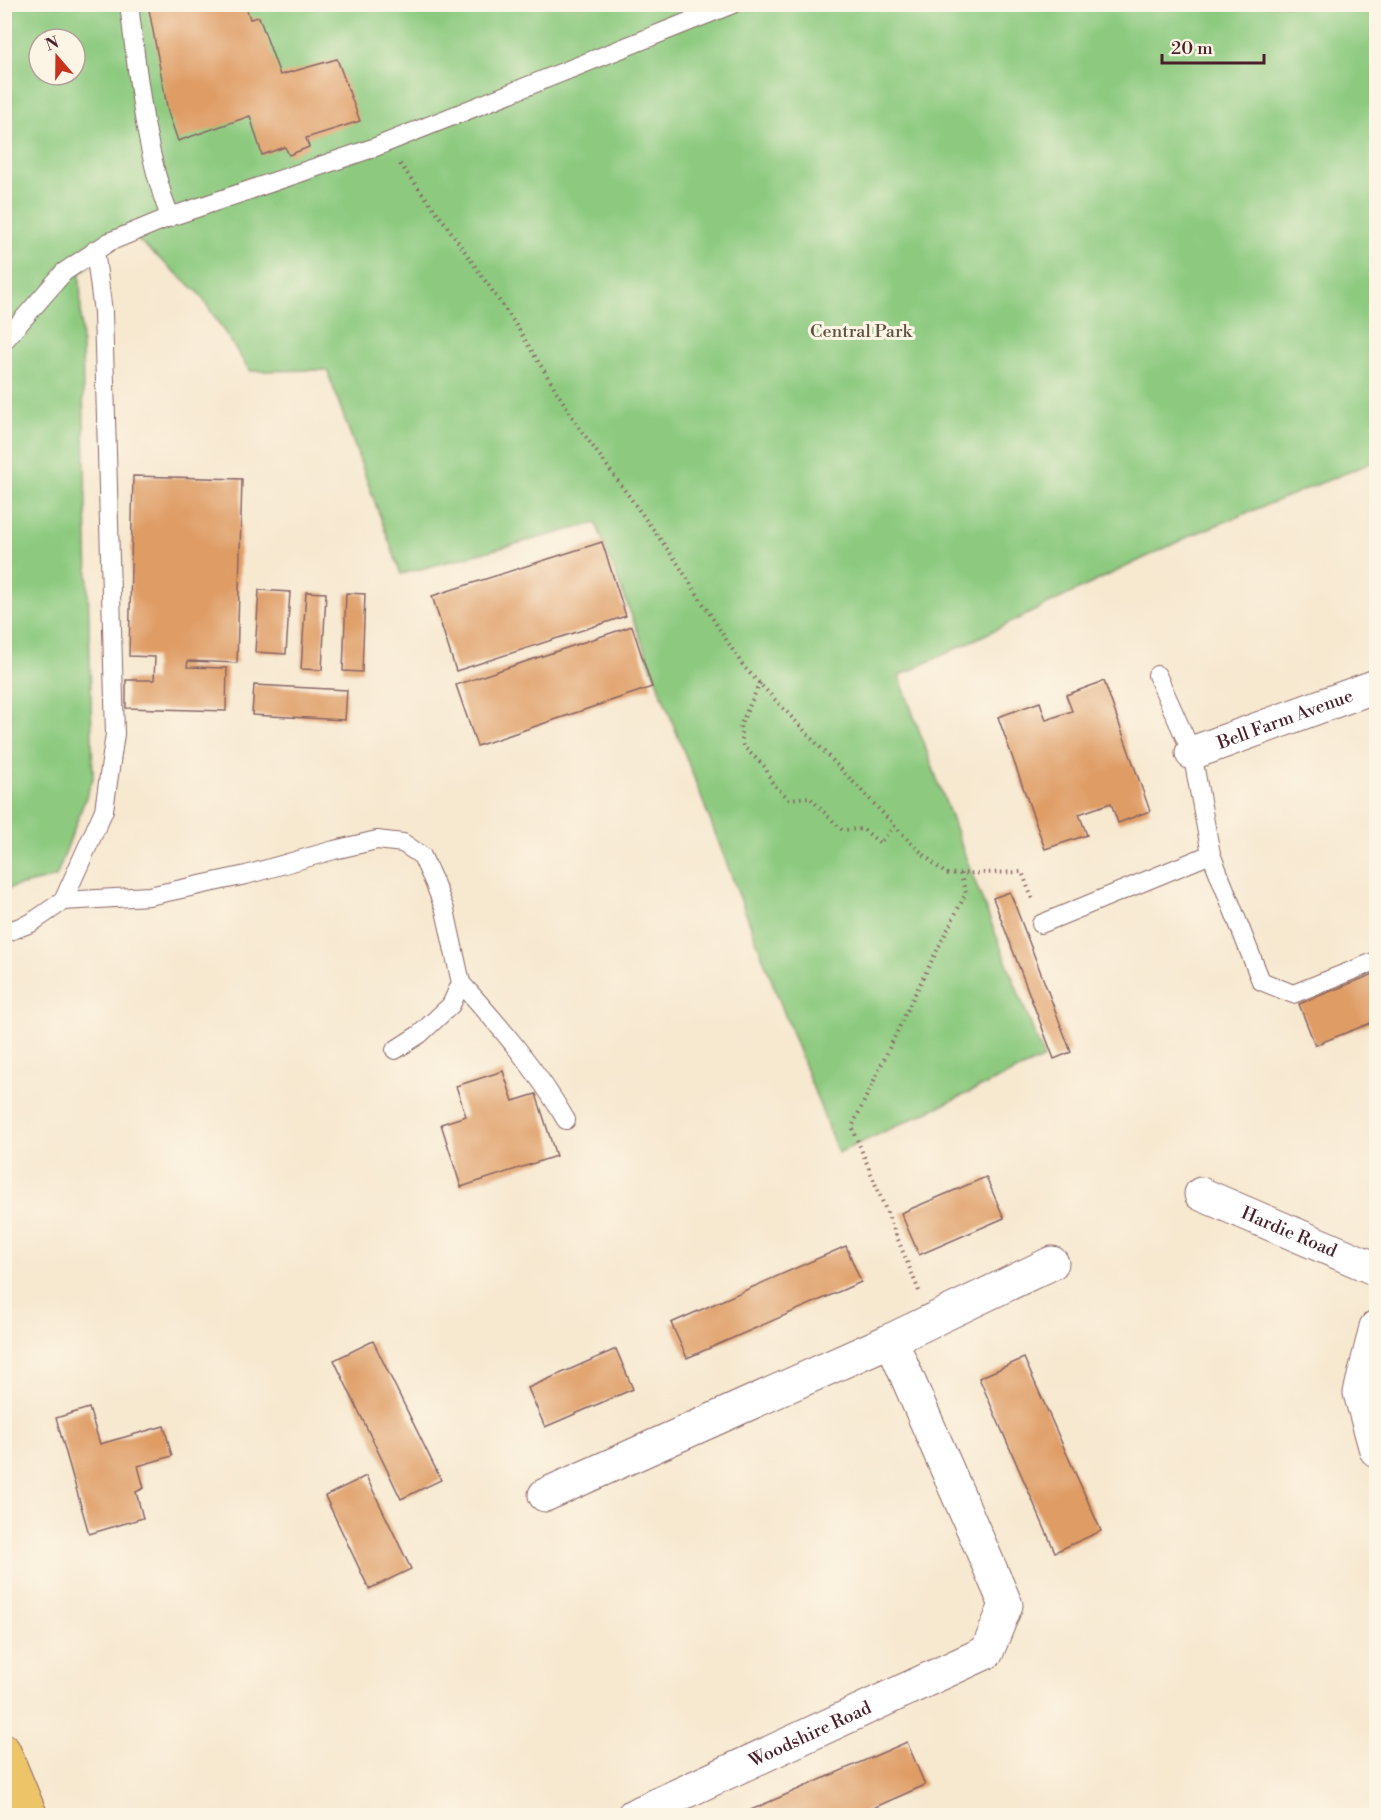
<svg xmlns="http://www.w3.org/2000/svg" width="1381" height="1820" font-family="'Libre Bodoni',serif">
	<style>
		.green { fill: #8dca80; stroke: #6c7456; stroke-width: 1.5; fill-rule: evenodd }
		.building { fill: #df9c65 }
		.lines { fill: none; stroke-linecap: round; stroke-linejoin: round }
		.service-casing { stroke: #876565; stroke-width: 20 }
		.minor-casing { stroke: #876565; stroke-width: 35 }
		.primary-casing { stroke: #876565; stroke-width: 35 }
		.path { stroke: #876565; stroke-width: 4; stroke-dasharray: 1.5 4.5; stroke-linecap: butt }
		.service { stroke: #fff; stroke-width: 18 }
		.minor { stroke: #fff; stroke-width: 33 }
		.primary { stroke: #eec469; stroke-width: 33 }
		.labels { text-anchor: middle; stroke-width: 6; stroke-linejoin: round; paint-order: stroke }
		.park-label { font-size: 18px; fill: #5e5244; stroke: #fcf5e5 }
		.street-label { font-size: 18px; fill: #4a1f2b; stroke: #fcf5e5 }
	</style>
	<rect width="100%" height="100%" fill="#fcf5e5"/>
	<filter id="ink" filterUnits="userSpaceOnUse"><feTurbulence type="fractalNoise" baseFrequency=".0167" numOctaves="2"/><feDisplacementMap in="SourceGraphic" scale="12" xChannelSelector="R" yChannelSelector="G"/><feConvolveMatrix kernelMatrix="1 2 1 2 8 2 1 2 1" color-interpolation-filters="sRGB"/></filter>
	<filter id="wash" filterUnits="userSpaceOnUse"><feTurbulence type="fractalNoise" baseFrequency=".008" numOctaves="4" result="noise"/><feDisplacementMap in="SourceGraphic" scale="24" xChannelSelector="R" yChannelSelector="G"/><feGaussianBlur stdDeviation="1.35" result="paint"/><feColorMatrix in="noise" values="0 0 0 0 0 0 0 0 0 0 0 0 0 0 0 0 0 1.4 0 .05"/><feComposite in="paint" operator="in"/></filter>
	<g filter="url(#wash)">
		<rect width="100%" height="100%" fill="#f7e8d0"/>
		<path class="green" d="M4 5H1376V461L1192 535 899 676 972 874 1044 1058 838 1153 596 523 401 574 327 370 250 371 199 293 130 233 80 273 93 778 56 877 5 889ZM39 39H75V75H39Z"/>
		<g id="blocks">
			<g class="building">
				<path d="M148 4H245L250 19 259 17 280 75 337 59 360 121 306 138 309 147 289 155 285 147 262 155 250 116 178 141 168 112Z"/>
				<path d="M133 476 242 479 237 663 188 661 187 667 227 668 226 711 126 708V680H154L155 657 129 656Z"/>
				<path d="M602 542 626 616 456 671 432 596Z"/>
				<path d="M259 590 290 592 286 654 255 652Z"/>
				<path d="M306 592 326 593 322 670 301 669Z"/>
				<path d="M346 593 365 594 362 672 343 671Z"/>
				<path d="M632 626 652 687 477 746 456 685Z"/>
				<path d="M1104 681 1150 811 1118 823 1111 803 1079 814 1087 835 1045 849 998 717 1040 702 1046 720 1072 711 1066 695Z"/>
				<path d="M254 685 347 690 345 720 252 715Z"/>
				<path d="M1010 892 1071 1052 1054 1059 993 898Z"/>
				<path d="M1376 973V1021L1315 1045 1299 1004Z"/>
				<path d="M503 1071 513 1101 536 1094 556 1156 461 1187 441 1124 466 1116 456 1086Z"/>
				<path d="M986 1177 1004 1218 919 1255 901 1213Z"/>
				<path d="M846 1246 861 1282 687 1358 671 1323Z"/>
				<path d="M373 1341 441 1480 401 1499 334 1360Z"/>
				<path d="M616 1349 633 1389 545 1427 528 1388Z"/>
				<path d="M1024 1358 1101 1531 1055 1552 979 1378Z"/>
				<path d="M89 1408 100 1444 164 1426 172 1456 138 1466 144 1488 136 1492 143 1518 89 1534 56 1418Z"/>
				<path d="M366 1476 411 1569 369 1589 325 1496Z"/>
				<path d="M907 1742 925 1785 855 1816H737Z"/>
			</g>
		</g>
	</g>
	<g filter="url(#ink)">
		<use href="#blocks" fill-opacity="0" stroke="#876565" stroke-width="1.5"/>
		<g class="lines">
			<defs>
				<g id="service">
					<path d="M129 4C138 76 144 149 170 217"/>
					<path d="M4 341 64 272 109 242 170 217 373 148 733 4"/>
					<path d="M1157 675 1192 753 1211 854 1261 981 1293 994 1376 961"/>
					<path d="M63 901 149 896 246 875 334 850 377 840 403 843 422 856 434 882 445 910 461 983 451 1005 420 1034 395 1050"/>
					<path d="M1041 924 1211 854"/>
					<path d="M4 933 31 923 63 901 104 810 115 734 103 312 95 250"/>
					<path d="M461 983C500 1026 537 1070 566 1120"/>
				</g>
				<g id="minor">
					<path id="s1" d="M1192 753 1376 686"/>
					<path id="s2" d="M1201 1194 1376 1269"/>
					<path d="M1376 1327 1360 1393 1376 1450"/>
					<path d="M545 1495 891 1340 1052 1263"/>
					<path id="s3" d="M633 1816 987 1652 1006 1605 891 1340"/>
				</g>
				<path id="primary" d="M4 1751 31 1816"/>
			</defs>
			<use href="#service" class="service-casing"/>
			<use href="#minor" class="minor-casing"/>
			<use href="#primary" class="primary-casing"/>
			<g class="path">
				<path d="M400 164 445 223 514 322 578 426 676 561 743 666 914 846 946 874 1022 872 1033 901"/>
				<path d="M760 683 740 726 743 746 765 767 772 783 789 799 809 797 842 830 863 829 880 843 894 826"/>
				<path d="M919 1291 852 1127 913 998 966 893 960 873"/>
			</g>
			<use href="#service" class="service"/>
			<use href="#minor" class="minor"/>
			<use href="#primary" class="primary"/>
		</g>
	</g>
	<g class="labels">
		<g class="park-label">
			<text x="861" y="337">Central Park</text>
		</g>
		<g class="street-label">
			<text dy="6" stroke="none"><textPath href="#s1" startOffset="99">Bell Farm Avenue</textPath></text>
			<text dy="6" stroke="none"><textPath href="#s2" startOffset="96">Hardie Road</textPath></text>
			<text dy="6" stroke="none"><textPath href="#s3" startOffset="195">Woodshire Road</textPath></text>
		</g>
	</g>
	<rect width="1381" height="1820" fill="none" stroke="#fcf5e5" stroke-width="24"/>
	<g transform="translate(57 57) rotate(340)"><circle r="28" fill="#fcf5e5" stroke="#b59f9b" stroke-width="1.5"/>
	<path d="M0-4.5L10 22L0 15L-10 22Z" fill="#c8321e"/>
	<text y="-9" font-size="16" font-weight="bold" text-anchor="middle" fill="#4a1f2b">N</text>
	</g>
	<path d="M1162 54v9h102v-9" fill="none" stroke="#4a1f2b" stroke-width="3"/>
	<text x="1171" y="54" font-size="18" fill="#4a1f2b" stroke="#fcf5e5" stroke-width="4.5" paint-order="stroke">20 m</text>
</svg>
